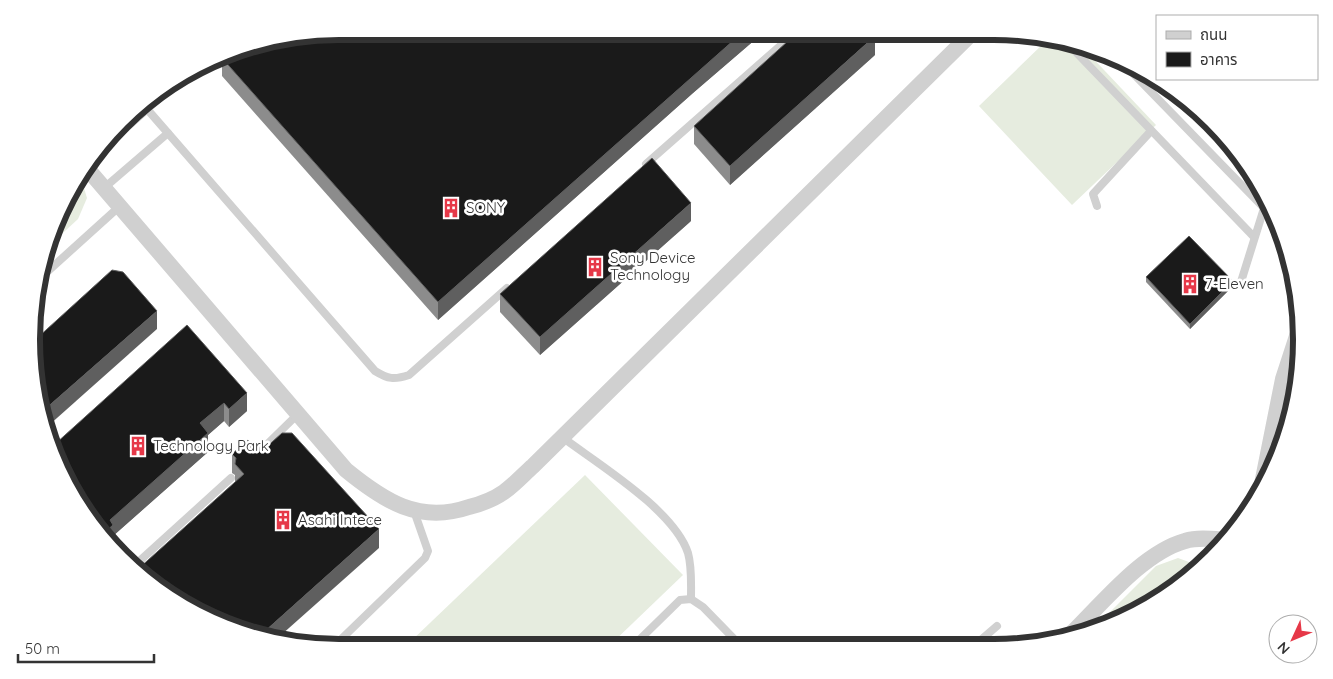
<svg xmlns="http://www.w3.org/2000/svg" width="1333" height="679" font-family="Quicksand,'Noto Sans Thai',sans-serif">
	<style>
		.grass { fill: #e6ecdf }
		.lines { fill: none; stroke-linecap: round; stroke-linejoin: round }
		.lane { stroke: #d0d0d0; stroke-width: 8 }
		.street { stroke: #d0d0d0; stroke-width: 16 }
		.wall { fill: #8c8c8c }
		.shaded-wall { fill: #5f5f5f }
		.building { fill: #1a1a1a; stroke: #5f5f5f }
		.labels { text-anchor: middle; stroke-width: 5; stroke-linejoin: round; paint-order: stroke }
		.poi-label { font-size: 15px; fill: #333; stroke: #fff; text-anchor: start }
		.rim { fill: none; stroke: #333; stroke-width: 6 }
	</style>
	<rect width="100%" height="100%" fill="#fff"/>
	<g class="grass">
		<path d="M1046 41 1087 52 1156 125 1072 205 979 106Z"/>
		<path d="M80 175 87 198 78 219 52 243Z"/>
		<path d="M585 475 683 575 609 646 412 647 409 643Z"/>
		<path d="M1178 558 1200 566C1172 593 1129 620 1092 630L1156 566Z"/>
	</g>
	<g class="lines">
		<g class="lane">
			<path d="M1072 48 1254 237"/>
			<path d="M1120 60 1264 208"/>
			<path d="M147 109 375 371C388 379 394 380 409 375L507 288"/>
			<path d="M100 151 180 80"/>
			<path d="M646 164 796 32"/>
			<path d="M104 188 168 133"/>
			<path d="M1097 206 1093 194 1151 131"/>
			<path d="M37 281 120 206"/>
			<path d="M1240 285 1265 205"/>
			<path d="M562 437C598 464 674 510 688 553 692 567 691 584 691 599"/>
			<path d="M255 456 298 414"/>
			<path d="M134 566 231 478"/>
			<path d="M975 645 997 626"/>
			<path d="M633 646 680 600 691 599 703 607 741 646"/>
			<path d="M333 647 425 558 428 551 414 511"/>
		</g>
		<g class="street">
			<path d="M85 166 346 470C384 501 419 524 469 507 481 504 494 499 504 492 515 484 524 474 533 466L973 32"/>
			<path d="M1261 489 1283 379 1298 333"/>
			<path d="M1069 636C1101 605 1142 553 1185 541 1198 537 1213 539 1227 540"/>
		</g>
	</g>
	<g class="wall">
		<path d="M340 31 764 32 693 93 438 320 222 76V58Z"/>
		<path d="M875 55 730 185 694 144V126Z"/>
		<path d="M1212 126 1223 135 1222 136Z"/>
		<path d="M691 221 540 355 500 312V294Z"/>
		<path d="M1146 277 1233 286 1190 329 1146 282Z"/>
		<path d="M187 325 247 411 229 427 224 421 208 435V452L113 536V543L112 544 63 476Z"/>
		<path d="M249 444 262 451 379 548 235 482V475L232 473V454Z"/>
	</g>
	<g class="shaded-wall">
		<path d="M743 32H764L693 93 438 320V302Z"/>
		<path d="M875 36V55L730 185V166Z"/>
		<path d="M691 203V221L540 355V337Z"/>
		<path d="M1233 281V286L1190 329V324Z"/>
		<path d="M157 311V329L48 426 43 411Z"/>
		<path d="M247 393V411L229 427V409Z"/>
		<path d="M224 403V421L208 435V452L113 536V543L112 544 104 533 110 520 200 423Z"/>
		<path d="M379 529V548L280 636 264 632Z"/>
	</g>
	<g class="building">
		<path d="M340 31 743 32 438 302 222 58 240 48Z"/>
		<path d="M798 32H871L875 36 730 166 694 126Z"/>
		<path d="M652 158 691 203 540 337 500 294Z"/>
		<path d="M1189 236 1233 281 1190 324 1146 277Z"/>
		<path d="M112 270 123 272 157 311 43 411 34 379 35 340Z"/>
		<path d="M187 325 247 393 229 409 224 403 200 423 208 433 110 520 113 525 104 533 63 476 54 445Z"/>
		<path d="M282 433H292L379 529 264 632 203 616 138 569 244 474 235 464 236 458 232 454 248 440 249 444H257L262 451Z"/>
	</g>
	<defs>
		<symbol id="building-bare" viewBox="-9 -9 18 18"><path d="M-4-6H4V6H1V3H-1V6H-4ZM-2.5-4.3h1.7v1.8h-1.7ZM.8-4.3h1.7v1.8H.8ZM-2.5-1h1.7V.8h-1.7ZM.8-1h1.7V.8H.8Z" fill="#e63848" stroke="#fff" stroke-width="2.5" paint-order="stroke"/></symbol>
	</defs>
	<g fill-rule="evenodd">
		<use href="#building-bare" x="437" y="194" width="28" height="28"/>
		<use href="#building-bare" x="581" y="253" width="28" height="28"/>
		<use href="#building-bare" x="1176" y="270" width="28" height="28"/>
		<use href="#building-bare" x="124" y="432" width="28" height="28"/>
		<use href="#building-bare" x="269" y="506" width="28" height="28"/>
	</g>
	<g class="labels">
		<g class="poi-label">
			<text x="466" y="213">SONY</text>
			<text x="610" y="263">Sony Device<tspan x="610" dy="17">Technology</tspan></text>
			<text x="1205" y="289">7-Eleven</text>
			<text x="153" y="451">Technology Park</text>
			<text x="298" y="525">Asahi Intece</text>
		</g>
	</g>
	<path d="M0 0H1333V679H0ZM339 40H994A299 299 0 0 1 1293 339V340A299 299 0 0 1 994 639H339A299 299 0 0 1 40 340V339A299 299 0 0 1 339 40Z" fill="#fff" fill-rule="evenodd"/>
	<path class="rim" d="M339 40H994A299 299 0 0 1 1293 339V340A299 299 0 0 1 994 639H339A299 299 0 0 1 40 340V339A299 299 0 0 1 339 40Z"/>
	<rect x="1156" y="15" width="162" height="65" fill="#ffffff" stroke="#adadad"/>
	<rect x="1166" y="31" width="25" height="8" fill="#d0d0d0" stroke="#adadad"/>
	<text x="1200" y="40" font-size="15" fill="#333333">ถนน</text>
	<rect x="1166" y="52" width="25" height="15" fill="#1a1a1a" stroke="#adadad"/>
	<text x="1200" y="65" font-size="15" fill="#333333">อาคาร</text>
	<g transform="translate(1293 639) rotate(226)"><circle r="24" fill="#ffffff" stroke="#adadad"/>
	<path d="M0-4L9 19L0 12L-9 19Z" fill="#e63848"/>
	<text y="-8" font-size="14" font-weight="bold" text-anchor="middle" fill="#333333">N</text>
	</g>
	<path d="M18 654v8h136v-8" fill="none" stroke="#333333" stroke-width="2.5"/>
	<text x="25" y="654" font-size="15" fill="#333333" stroke="#ffffff" stroke-width="4" paint-order="stroke">50 m</text>
</svg>
